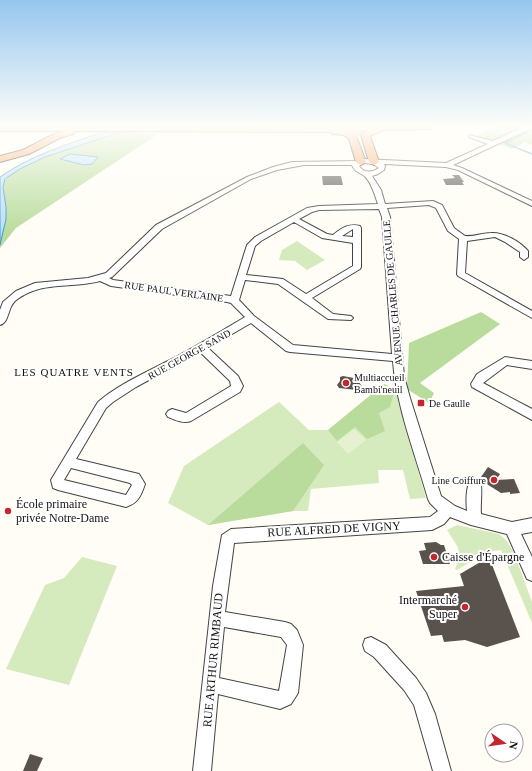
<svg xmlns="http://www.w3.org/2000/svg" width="532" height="771" font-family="'Times New Roman',serif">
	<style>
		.green { fill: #d5ebbd }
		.forest { fill: #b9dc9c }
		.pitch { fill: #e6f2cf }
		.water { fill: #b9e0f7; stroke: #3f96cf }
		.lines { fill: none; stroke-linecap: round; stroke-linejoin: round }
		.stream { stroke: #3f96cf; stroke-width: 1.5 }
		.building { fill: #5a524d }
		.minor-casing { stroke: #444; stroke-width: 2 }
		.highway-casing { stroke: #222; stroke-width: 2 }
		.minor { fill: #fff; fill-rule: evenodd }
		.highway { fill: #f5a25d; fill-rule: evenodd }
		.highway-bridge-casing { stroke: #222; stroke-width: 10; stroke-linecap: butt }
		.highway-bridge { stroke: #f5a25d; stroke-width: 10 }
		.poi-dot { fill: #c4262e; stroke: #fff; stroke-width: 1.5 }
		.labels { text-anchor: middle; stroke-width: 4; stroke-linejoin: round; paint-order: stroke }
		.street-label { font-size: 10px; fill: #111; stroke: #fff }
		.poi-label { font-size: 10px; fill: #111; stroke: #fff; text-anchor: start }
		.neighbourhood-label { font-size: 11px; letter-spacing: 1px; fill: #111; stroke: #fff }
		.near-poi-label { font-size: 12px; fill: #111; stroke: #fff; text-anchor: start }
		.near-street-label { font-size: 12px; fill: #111; stroke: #fff }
	</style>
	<rect width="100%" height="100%" fill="#fffdf5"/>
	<g class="green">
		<path d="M297 241 325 260 307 270 295 261 279 260 282 250Z"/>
		<path d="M384 384 395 389 426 498 410 499 403 470H378L379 483 311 489 308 511H293L208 525 168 503 184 466 279 402 309 430H328Z"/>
		<path d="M457 525 499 534 507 541 514 553 532 602V623L501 550 487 552 457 570 455 569C464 549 457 547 447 530Z"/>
		<path d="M82 557 117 566 69 685 6 669 45 585 64 578Z"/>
	</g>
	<g class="forest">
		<path d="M495 126H532V145L525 142 512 149 476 136Z"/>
		<path d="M121 132 158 134 16 228 0 248C0 232 0 206 0 190 5 162 96 142 121 132Z"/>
		<path d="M481 312 500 324 420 383 434 393 429 403 407 389 409 343Z"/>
		<path d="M384 384 395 389 390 407 379 413 385 431 367 439 355 427 337 441 328 430Z"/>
		<path d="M303 443 324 465 293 511 208 525Z"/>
	</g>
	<path class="pitch" d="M354 429 366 440 348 454 337 442Z"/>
	<g class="water">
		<path d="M118 126 124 131 45 157 20 169 5 179 3 187 6 207V219L0 245V177C35 152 78 142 118 126Z"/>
		<path d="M70 154 98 157 92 164 84 165 60 159Z"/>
	</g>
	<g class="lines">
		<path class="stream" d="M532 130 505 143 532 154"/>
	</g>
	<g class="building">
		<path d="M452 175H459L464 182H462L464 185H446L443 179 455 178Z"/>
		<path d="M322 176H341L343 185H323Z"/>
		<path d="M343 376 359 379V382L365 391 339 388 337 385 340 381V377Z"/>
		<path d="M488 467 500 474 496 480 514 479 520 493 510 494V492L501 493 482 481 486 480 481 477Z"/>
		<path d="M436 542 441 545H444L450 564H423L419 551 426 550 424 543Z"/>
		<path d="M489 557 520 637 487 647 465 640 444 642 442 635 431 636 416 591 464 586 460 574Z"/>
		<path d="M30 754 43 758 37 771H23Z"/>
	</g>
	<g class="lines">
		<defs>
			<g id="minor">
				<path d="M526 126H532V128L453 165 462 168 532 201V206L458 170 446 167 384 164 385 166 384 170 378 174 372 176 381 190 385 204 433 201 442 205 454 228 465 236C474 237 482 233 491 233 504 232 520 242 528 251V257L524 260 520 257V252L505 242 495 237 467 241 465 273 532 311V318L458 276 457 274 459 239 448 231 436 208 429 205 387 208 390 217 404 376 410 398 441 496 455 506 467 511C466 501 466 489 470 480L475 478 480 480C483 487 480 504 481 514L512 522 532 518V532L521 534 532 557V581L527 579 507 534 471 525 450 517 444 524 432 530 234 543 225 612 285 622 291 624 297 630 303 645 298 693 291 704 280 709 218 694 211 771H193L213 586 222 535 231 529 430 517 438 511 430 503 428 499C416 456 396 406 393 361L290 352 286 351 251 323 208 348 238 376 243 386 240 392 191 421C184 424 175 420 168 417L166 414 168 411 172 409 186 413 231 386 230 381 200 352 136 387 113 402 106 408 76 459 139 474 145 484C141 496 138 503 126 507L58 490 53 488 51 480 98 402C119 384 145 373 170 360 195 347 220 332 245 317L231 303 227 302 111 286 100 281C75 288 47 282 24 295 20 297 14 301 12 305 8 311 8 323 0 325V310L3 302 16 291 35 283 88 278 106 273 156 225 247 177 273 167 292 162 357 161 363 159 446 163 488 144 469 137V135L493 141ZM364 163 373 164 379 168C372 173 364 173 359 166ZM304 165H352C354 171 358 172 363 175 371 180 375 196 378 204L319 206 307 208 255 237 247 245 231 296 113 280 109 278 112 277 162 229 251 179 277 170ZM379 209 382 217 392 354 293 345 254 316 239 300 245 280 278 284 328 319 351 320 353 318 351 316 333 314 312 298 360 269 361 267V228L360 226C349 223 342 228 333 235L327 234 299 219 312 212 319 210ZM294 222 322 238 353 243V266L306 294 283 279 246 275 255 246 261 241ZM353 229V237L342 236ZM71 468 130 483 132 485 126 495 64 480ZM224 627 281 637 287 645 279 691 219 678Z"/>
				<path d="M505 357 532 361V369L507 365 483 383 532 409V420L472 387 471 384 477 374Z"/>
				<path d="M371 637 386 645 416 678 426 693 435 714 451 771H433L414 705 404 690 374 657 365 651 363 645 365 639Z"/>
			</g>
			<path id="highway" d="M0 126H436L432 129 384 130 370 136 379 162 374 165 369 162 361 135 366 131H350L357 138 366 162 361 165 356 162 349 139 344 135 332 134 331 132 74 131 73 134 60 138 29 154 0 162V156L23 150 54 134 64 131H0Z"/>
		</defs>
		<use href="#minor" class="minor-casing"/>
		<use href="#highway" class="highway-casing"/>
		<use href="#minor" class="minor"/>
		<use href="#highway" class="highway"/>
		<defs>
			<path id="highway-bridge" d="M354 126 356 132"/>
		</defs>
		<use href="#highway-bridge" class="highway-bridge-casing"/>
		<use href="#highway-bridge" class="highway-bridge"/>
	</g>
	<linearGradient id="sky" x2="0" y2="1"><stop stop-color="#95c6ee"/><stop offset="0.54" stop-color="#fffefa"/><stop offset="1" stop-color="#fffefa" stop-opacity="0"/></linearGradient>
	<rect width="532" height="234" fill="url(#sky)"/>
	<g class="poi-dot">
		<circle cx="346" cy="383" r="4"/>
		<rect x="417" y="399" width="8" height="8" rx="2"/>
		<circle cx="494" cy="480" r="4"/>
		<circle cx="8" cy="511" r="4"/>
		<circle cx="434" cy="557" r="4"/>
		<circle cx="465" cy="607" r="4"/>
	</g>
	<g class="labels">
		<g class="street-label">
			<text transform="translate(174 291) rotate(8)" y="4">RUE PAUL VERLAINE</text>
			<text transform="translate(392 293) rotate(-95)" y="4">AVENUE CHARLES DE GAULLE</text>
			<text transform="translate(189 354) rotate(-29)" y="4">RUE GEORGE SAND</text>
		</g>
		<g class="poi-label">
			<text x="354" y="381">Multiaccueil<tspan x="354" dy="12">Bambi'neuil</tspan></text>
			<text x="429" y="407">De Gaulle</text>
			<text x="486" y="484" text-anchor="end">Line Coiffure</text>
		</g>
		<g class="neighbourhood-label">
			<text x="74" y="376">LES QUATRE VENTS</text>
		</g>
		<g class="near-poi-label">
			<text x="16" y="508">École primaire<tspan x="16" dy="14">privée Notre-Dame</tspan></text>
			<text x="442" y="561">Caisse d'Épargne</text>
			<text x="457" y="604" text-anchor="end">Intermarché<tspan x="457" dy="14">Super</tspan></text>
		</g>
		<g class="near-street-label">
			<text transform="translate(334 529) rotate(-3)" y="4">RUE ALFRED DE VIGNY</text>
			<text transform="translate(213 660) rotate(-85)" y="4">RUE ARTHUR RIMBAUD</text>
		</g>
	</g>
	<g transform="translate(504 743) rotate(103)"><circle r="19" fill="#ffffff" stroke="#a0a0a0"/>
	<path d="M0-3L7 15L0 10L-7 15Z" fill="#c4262e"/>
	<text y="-6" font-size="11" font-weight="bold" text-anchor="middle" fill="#111111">N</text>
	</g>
</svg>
